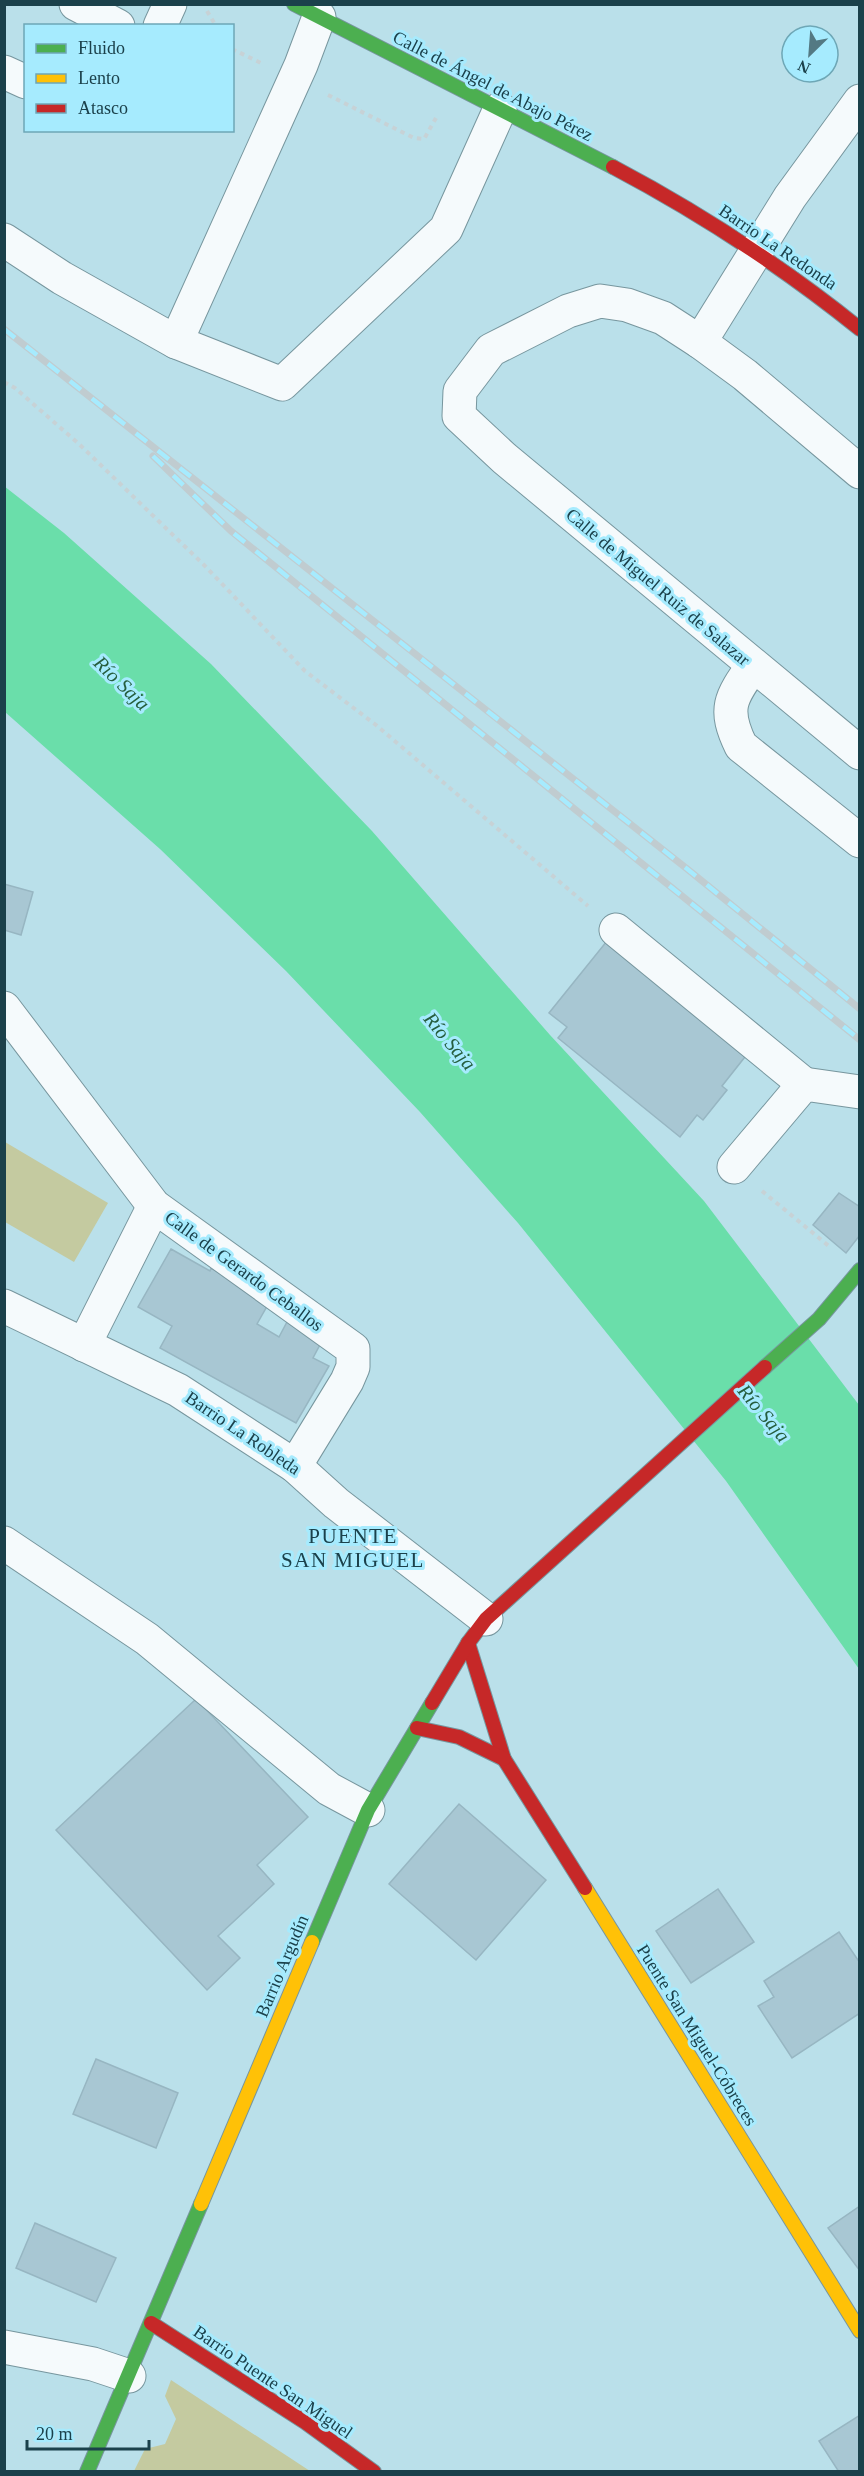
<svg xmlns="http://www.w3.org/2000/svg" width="864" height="2476" font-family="'Times New Roman',serif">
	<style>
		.green { fill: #c4caa0 }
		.water { fill: #6adeaa }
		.building { fill: #a8c7d3; stroke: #97b6c2; stroke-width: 1.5 }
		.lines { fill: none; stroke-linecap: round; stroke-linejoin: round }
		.street-casing { stroke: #77969e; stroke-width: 35 }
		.fast-casing { stroke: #77969e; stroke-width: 16 }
		.slow-casing { stroke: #77969e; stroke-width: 16 }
		.jam-casing { stroke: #77969e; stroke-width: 16 }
		.path { stroke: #c7d2d6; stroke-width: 4; stroke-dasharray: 4.5 4.5; stroke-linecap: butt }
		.street { stroke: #f5fafc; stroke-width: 33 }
		.fast { stroke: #4caf50; stroke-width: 14 }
		.slow { stroke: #ffc107; stroke-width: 14 }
		.jam { stroke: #c62828; stroke-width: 14 }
		.rail-casing { stroke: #c0ccd0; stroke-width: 7 }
		.rail { stroke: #a6ebfe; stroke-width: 4.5; stroke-dasharray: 14; stroke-linecap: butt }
		.labels { text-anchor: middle; stroke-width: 6; stroke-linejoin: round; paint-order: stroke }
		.street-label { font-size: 18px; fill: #1b414b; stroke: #a6ebfe }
		.water-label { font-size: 20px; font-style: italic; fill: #265e3e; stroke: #a6ebfe }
		.quarter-label { font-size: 21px; letter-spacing: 1.5px; fill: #1b414b; stroke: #a6ebfe }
	</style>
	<rect width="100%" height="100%" fill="#bae0ea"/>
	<g class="green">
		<path d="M5 1142 108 1203 74 1262 5 1222Z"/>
		<path d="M171 2380 310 2471H134L145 2449 165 2444 176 2419 165 2396Z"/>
	</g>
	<path class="water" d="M4 486 64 533 211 664 372 831 550 1035 704 1201 859 1405V1669L726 1481 518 1223 420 1112 286 971 160 849 5 712Z"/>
	<g class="building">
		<path d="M4 884 33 892 21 935 4 930Z"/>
		<path d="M611 936 752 1048 722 1086 727 1090 703 1120 697 1115 680 1137 558 1038 567 1027 549 1013Z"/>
		<path d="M839 1193 860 1207V1235L846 1253 813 1225Z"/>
		<path d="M171 1249 210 1271 211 1268 270 1301 257 1324 279 1337 288 1320 323 1339 313 1358 329 1366 296 1423 160 1348 172 1326 138 1307Z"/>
		<path d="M196 1699 308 1817 257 1865 274 1884 218 1936 240 1958 207 1990 56 1830Z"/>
		<path d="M459 1804 546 1880 476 1960 389 1884Z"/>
		<path d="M718 1889 754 1942 691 1983 656 1931Z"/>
		<path d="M839 1932 860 1963V2013L792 2058 758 2006 774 1997 764 1981Z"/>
		<path d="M96 2059 178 2093 156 2148 73 2114Z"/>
		<path d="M860 2206V2271L828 2228Z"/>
		<path d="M35 2223 116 2258 96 2302 16 2268Z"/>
		<path d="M860 2415V2472H839L819 2441Z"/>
	</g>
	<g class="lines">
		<defs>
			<g id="street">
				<path d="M76 4 118 26"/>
				<path d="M319 17 301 65 176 342 282 384 446 229 500 109"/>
				<path d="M160 26 170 4"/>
				<path d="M4 72 26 82"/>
				<path d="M860 101 790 197 700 342 745 375 860 472"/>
				<path d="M4 240 62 278 176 342"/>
				<path d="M700 342 663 318 627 305 600 301 568 311 491 350 460 391 459 416 504 458 860 753"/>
				<path d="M753 666C730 698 723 709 741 746L860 841"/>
				<path d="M616 930 804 1084"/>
				<path d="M4 1008 154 1206 353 1349V1367L347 1381 295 1466"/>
				<path d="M734 1167 804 1084 860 1092"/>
				<path d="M4 1306 178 1390 295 1466 336 1503 486 1619"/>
				<path d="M84 1345 154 1206"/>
				<path d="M4 1543 147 1639 329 1789 368 1810"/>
				<path d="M4 2347 93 2364 129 2376"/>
			</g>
			<g id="fast">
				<path d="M294 4 613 167"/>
				<path d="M765 1367 819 1319 860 1270"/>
				<path d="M312 1942 368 1810 432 1703"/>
				<path d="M87 2472 201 2204"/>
			</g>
			<g id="slow">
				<path d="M585 1888 860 2331"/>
				<path d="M201 2204 312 1942"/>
			</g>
			<g id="jam">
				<path d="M613 167C700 213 783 267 860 329"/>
				<path d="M468 1643 504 1759 585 1888"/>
				<path d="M432 1703 468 1643 486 1619 765 1367"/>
				<path d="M417 1728 459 1737 504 1759"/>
				<path d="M151 2323 305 2422 374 2472"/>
			</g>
		</defs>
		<use href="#street" class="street-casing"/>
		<use href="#fast" class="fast-casing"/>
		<use href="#slow" class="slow-casing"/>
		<use href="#jam" class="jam-casing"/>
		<g class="path">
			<path d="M207 11 216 26"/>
			<path d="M232 49 261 63"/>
			<path d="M328 95 414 138 424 139 436 118"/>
			<path d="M4 382 15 388 79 444 204 565 305 671 376 725 588 906"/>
			<path d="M762 1191 830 1247"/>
		</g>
		<use href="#street" class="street"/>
		<use href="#fast" class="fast"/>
		<use href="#slow" class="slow"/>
		<use href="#jam" class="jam"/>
		<defs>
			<g id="rail">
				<path d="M4 329 686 868 860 1009"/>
				<path d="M153 456 231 531 860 1040"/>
			</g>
		</defs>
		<use href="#rail" class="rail-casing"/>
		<use href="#rail" class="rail"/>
	</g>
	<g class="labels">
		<g class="street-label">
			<text transform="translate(493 86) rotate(27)" y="6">Calle de Ángel de Abajo Pérez</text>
			<text transform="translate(778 247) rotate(34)" y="6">Barrio La Redonda</text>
			<text transform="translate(658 587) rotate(40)" y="6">Calle de Miguel Ruiz de Salazar</text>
			<text transform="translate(244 1271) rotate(36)" y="6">Calle de Gerardo Ceballos</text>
			<text transform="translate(243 1433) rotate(34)" y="6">Barrio La Robleda</text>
			<text transform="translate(282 1966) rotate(-67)" y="6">Barrio Argudín</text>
			<text transform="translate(697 2035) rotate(58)" y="6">Puente San Miguel-Cóbreces</text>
			<text transform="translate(273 2382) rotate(34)" y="6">Barrio Puente San Miguel</text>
		</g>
		<g class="water-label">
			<text transform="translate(122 683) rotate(44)" y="7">Río Saja</text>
			<text transform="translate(450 1041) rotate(50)" y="7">Río Saja</text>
			<text transform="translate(764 1413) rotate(50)" y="7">Río Saja</text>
		</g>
		<g class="quarter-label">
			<text x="353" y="1543">PUENTE<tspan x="353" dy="24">SAN MIGUEL</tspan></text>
		</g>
	</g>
	<rect width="864" height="2476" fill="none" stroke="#1b414b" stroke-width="12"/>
	<rect x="24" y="24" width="210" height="108" fill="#a6ebfe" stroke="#6ea7b6" stroke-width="1.5"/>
	<rect x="36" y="44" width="30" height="9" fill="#4caf50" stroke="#6ea7b6" stroke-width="1.5"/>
	<text x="78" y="54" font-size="18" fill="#1b414b">Fluido</text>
	<rect x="36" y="74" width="30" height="9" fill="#ffc107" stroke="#6ea7b6" stroke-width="1.5"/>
	<text x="78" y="84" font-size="18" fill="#1b414b">Lento</text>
	<rect x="36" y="104" width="30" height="9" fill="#c62828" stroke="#6ea7b6" stroke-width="1.5"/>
	<text x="78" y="114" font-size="18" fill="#1b414b">Atasco</text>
	<g transform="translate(810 54) rotate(205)"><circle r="28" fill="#a6ebfe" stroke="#6ea7b6" stroke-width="1.5"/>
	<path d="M0-4.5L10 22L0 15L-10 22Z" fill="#537983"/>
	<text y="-9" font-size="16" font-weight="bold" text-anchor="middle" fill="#1b414b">N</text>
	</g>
	<path d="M27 2440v9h122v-9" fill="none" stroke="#1b414b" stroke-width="3"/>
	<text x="36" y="2440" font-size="18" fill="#1b414b" stroke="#a6ebfe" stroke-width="4.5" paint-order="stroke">20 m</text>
</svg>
